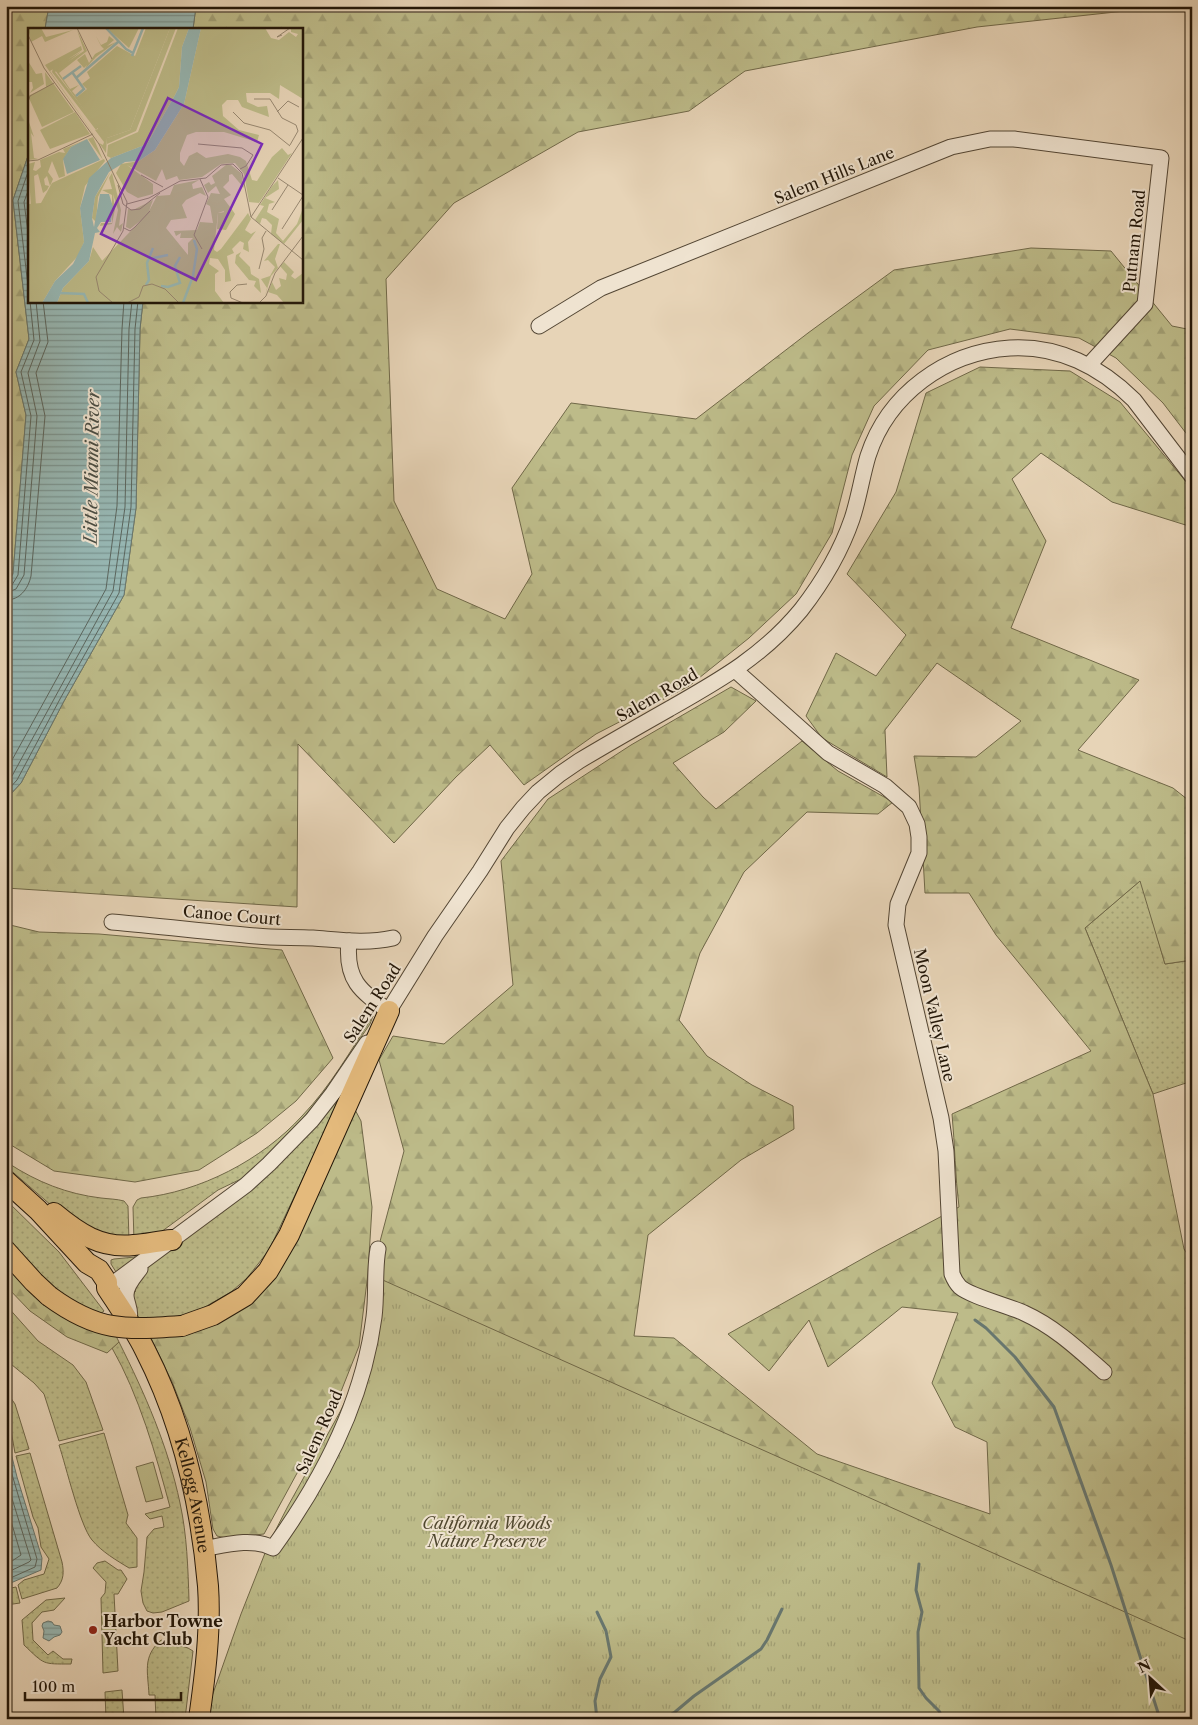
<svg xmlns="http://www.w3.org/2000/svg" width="1198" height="1725" font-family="'Libre Caslon Text',serif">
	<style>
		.grass { fill: url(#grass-dots); stroke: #706848 }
		.forest { fill: url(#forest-firs); stroke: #706848 }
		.park { fill: url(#park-tufts); stroke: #706848 }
		.pitch { fill: #bdbb89; stroke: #706848 }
		.water { fill: url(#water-rules); stroke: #68776f }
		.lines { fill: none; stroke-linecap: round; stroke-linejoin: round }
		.shore { stroke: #5c665e; stroke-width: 1 }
		.stream { stroke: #68776f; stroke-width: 3 }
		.minor-casing { stroke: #534634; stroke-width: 17 }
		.major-casing { stroke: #221608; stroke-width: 22 }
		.minor { stroke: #efe3d0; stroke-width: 15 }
		.major { stroke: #e4ba7c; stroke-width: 20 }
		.major-bridge-casing { stroke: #221608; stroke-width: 22; stroke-linecap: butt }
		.major-bridge { stroke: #e4ba7c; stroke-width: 20 }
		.poi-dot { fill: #8f2418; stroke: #efe3d0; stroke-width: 2 }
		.labels { text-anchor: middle; stroke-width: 4; stroke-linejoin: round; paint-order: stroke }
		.street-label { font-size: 16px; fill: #221608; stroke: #efe3d0 }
		.park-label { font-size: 16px; font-style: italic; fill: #50482f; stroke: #efe3d0 }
		.poi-label { font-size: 16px; font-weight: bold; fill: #221608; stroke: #efe3d0; text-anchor: start }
		.water-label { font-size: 18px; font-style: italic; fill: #4b4e44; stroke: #efe3d0 }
		.inset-river { fill: none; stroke: #97b7b3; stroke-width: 2.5 }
		.inset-road { fill: none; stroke: #988871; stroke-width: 1 }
		.view { fill: #7b2cbf; fill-opacity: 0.15; stroke: #7b2cbf; stroke-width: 2.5 }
		.inset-edge { fill: none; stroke: #221608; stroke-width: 2.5 }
	</style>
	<defs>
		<pattern id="grass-dots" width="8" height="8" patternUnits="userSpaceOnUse" patternTransform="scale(1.25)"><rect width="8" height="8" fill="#bdbb89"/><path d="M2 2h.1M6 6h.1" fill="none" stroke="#a2a075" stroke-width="1.8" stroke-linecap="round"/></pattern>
		<pattern id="forest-firs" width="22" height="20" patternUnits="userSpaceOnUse" patternTransform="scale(1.25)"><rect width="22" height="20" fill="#bdbb89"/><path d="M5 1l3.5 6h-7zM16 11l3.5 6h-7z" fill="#a2a075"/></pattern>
		<pattern id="park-tufts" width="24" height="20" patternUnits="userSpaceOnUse" patternTransform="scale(1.25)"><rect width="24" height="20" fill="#bdbb89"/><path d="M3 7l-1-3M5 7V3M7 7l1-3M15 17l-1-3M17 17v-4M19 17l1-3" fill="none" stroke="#a2a075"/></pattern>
		<pattern id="water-rules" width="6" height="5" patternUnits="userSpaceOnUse" patternTransform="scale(1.25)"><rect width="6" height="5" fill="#97b7b3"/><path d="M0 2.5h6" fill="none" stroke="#7b9490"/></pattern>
	</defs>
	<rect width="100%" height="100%" fill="#e7d4b7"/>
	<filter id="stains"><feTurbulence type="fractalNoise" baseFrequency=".004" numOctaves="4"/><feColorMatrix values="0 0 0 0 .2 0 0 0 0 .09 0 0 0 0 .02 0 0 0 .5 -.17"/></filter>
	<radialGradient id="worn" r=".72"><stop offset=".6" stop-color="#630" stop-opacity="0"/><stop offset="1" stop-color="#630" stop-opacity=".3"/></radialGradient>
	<g class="grass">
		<path d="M1141 880 1165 964 1192 960V1081L1153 1094 1085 928Z"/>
		<path d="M373 1016 370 1024 320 1098 294 1129 267 1156 241 1179 218 1190 161 1232 134 1242 133 1207 137 1200 141 1198C200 1192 262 1160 302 1116 330 1087 351 1050 373 1016Z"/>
		<path d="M337 1098 340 1100 269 1250 247 1278 231 1292 198 1311 172 1319 140 1321 132 1307 134 1292 136 1291 134 1290 138 1276Z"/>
		<path d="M8 1163C37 1182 67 1194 101 1198 109 1199 117 1199 124 1201L128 1206 129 1242 75 1226 7 1167Z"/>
		<path d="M6 1200 59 1252 104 1311 99 1315 50 1290 6 1242Z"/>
		<path d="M147 1249 116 1272 111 1264V1260L114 1259 135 1257V1250Z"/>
		<path d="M6 1305 38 1341 73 1365 86 1382 103 1430 59 1441 44 1394 34 1383 6 1360Z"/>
		<path d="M119 1342C145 1394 168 1446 180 1503 187 1535 188 1568 189 1601L162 1612 153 1613 147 1611 143 1603 141 1591 144 1572 147 1537 154 1529 164 1527 162 1516 150 1519 145 1514 170 1507C156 1455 139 1395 112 1348Z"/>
		<path d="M6 1391 15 1404 29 1449 15 1453 10 1425 6 1415Z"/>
		<path d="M104 1433 128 1515 126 1523 137 1538V1567L129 1568C116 1560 102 1552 92 1540 80 1526 66 1466 59 1445Z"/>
		<path d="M30 1453 62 1562C64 1572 64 1580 57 1588L22 1599 18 1585 24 1580 44 1574 49 1559 41 1547 38 1528 33 1517 16 1456Z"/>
		<path d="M105 1561 118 1570H121L127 1579 118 1594H114L118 1671 103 1673 101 1598 105 1593 106 1582 93 1568 97 1563Z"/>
		<path d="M16 1587 20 1603 6 1605V1589Z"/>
		<path d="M65 1598 54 1610 42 1612 32 1623 33 1640 48 1655 53 1651 63 1659H72L71 1664C42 1664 45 1665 24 1645L22 1620 46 1600Z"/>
		<path d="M161 1640 188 1648 193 1651 185 1719H156L155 1695H149C148 1672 142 1657 161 1640Z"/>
		<path d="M122 1690 124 1719H106L105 1692Z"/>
	</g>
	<g class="forest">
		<path d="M6 6H49L45 29H29V153L13 200 29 339 16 372 26 415 13 574 6 585Z"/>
		<path d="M196 6H1134V10L977 27 745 71 689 111 578 132 454 203 386 279 394 501 437 589 505 619 532 574 512 488 571 403 696 419 808 333 894 270 1031 248 1111 251 1172 326 1192 330V441L1163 403 1116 358 1079 338 1010 329 928 350 874 406 852 455 832 533 796 594 749 638 689 686 596 734 524 785 490 745 456 777 394 843 298 744 297 907 6 888V799L21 783 64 701 124 595 136 508 140 329 143 301H301V29H193Z"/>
		<path d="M980 367 1070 371 1120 402 1192 489V527L1112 502 1041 453 1012 479 1046 541 1011 628 1139 680 1078 750 1173 788 1192 803V847L1187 849 1192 869V960L1165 964 1140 881 1085 928 1153 1094 1184 1249 1192 1261V1719L359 1383 378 1249 404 1151 379 1060 393 1036 444 1044 513 985 501 861 548 799 631 745 731 687 756 701 724 732 673 763 703 797 716 809 802 741 838 771 893 802 878 814 807 812 744 872 700 953 679 1020 707 1056 752 1085 793 1106 794 1129 741 1160 648 1235 634 1336 674 1338 817 1454 990 1514 987 1442 955 1427 932 1383 958 1313 902 1307 828 1367 809 1320 769 1371 728 1334 878 1250 959 1207C955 1176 955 1145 952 1114L1091 1051 996 935 969 893H925L919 787 914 756 976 757 1021 721 937 663 885 730 887 777 822 738 806 716 836 653 876 676 906 635 847 574 896 492 926 393Z"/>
		<path d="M6 924 39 932 99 934 282 950 333 1058 296 1101 257 1133 199 1170 135 1182 54 1171 6 1142Z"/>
		<path d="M352 1104 361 1121 372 1207 368 1273 359 1346 340 1394 264 1534 226 1538 217 1536 213 1529 206 1482 190 1428 173 1384 149 1334 237 1306Z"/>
		<path d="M6 1264 39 1301 71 1319 114 1332 119 1342 107 1353 67 1337 30 1311 6 1286Z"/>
	</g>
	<path class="park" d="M376 1277 1192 1642V1719H204L241 1614 269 1543 288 1506 340 1412 355 1381Z"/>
	<path class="pitch" d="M153 1462 163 1498 146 1502 136 1467Z"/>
	<g class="water">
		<path d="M49 6H196L193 29H45Z"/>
		<path d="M29 153V301H143L140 329 136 508 124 595 64 701 21 783 6 799V585L13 574 26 415 16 372 29 339 13 200Z"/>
		<path d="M6 1433 17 1477 42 1558 41 1570 6 1585Z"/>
		<path d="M48 1621 52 1622 54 1625 60 1626 62 1632 60 1635 54 1637 49 1641 43 1638 44 1631 42 1626 43 1623Z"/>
	</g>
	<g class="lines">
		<g class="shore">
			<path d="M29 169 18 201 29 294"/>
			<path d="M29 188 24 202 29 240"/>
			<path d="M6 586 12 585 18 575 31 416 21 372 34 340 30 301"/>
			<path d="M6 593 16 589 24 575 37 416 28 373 40 341 36 301"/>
			<path d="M6 600C20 600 28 589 31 576L45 416 36 373 48 342 43 301"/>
			<path d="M6 771 106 589 117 506 122 329 124 301"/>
			<path d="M6 783 12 776 113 591 125 507 129 329 132 301"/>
			<path d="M6 792 17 780 60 699 119 593 131 507 135 329 138 301"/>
			<path d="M6 1454 37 1559 35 1567 6 1580"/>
			<path d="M6 1479 31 1560 29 1562 6 1573"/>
			<path d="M6 1504 21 1555 6 1565"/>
		</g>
		<g class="stream">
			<path d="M975 1320 986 1328 1015 1357 1054 1407 1111 1565 1160 1719"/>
			<path d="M919 1564 916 1590 922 1612 918 1632 919 1688 926 1698 939 1711 943 1719"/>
			<path d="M597 1719 595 1701 600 1679 611 1657 606 1631 597 1612"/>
			<path d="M663 1719 675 1712 694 1696 761 1649 767 1640 782 1609"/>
		</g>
		<defs>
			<g id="minor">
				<path d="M539 326 601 288 951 147 990 139H1014L1161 158 1145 304 1089 365"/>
				<path d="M735 670 828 753 885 786 909 807 917 824 919 837V853L898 904 896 925 941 1118 946 1151 952 1274C954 1279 956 1283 960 1287 970 1296 1009 1306 1024 1313 1055 1327 1079 1350 1104 1372"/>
				<path d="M112 922C160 926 208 932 256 936 275 938 294 937 313 938 340 940 366 944 393 938"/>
				<path d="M349 941C345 980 360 991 389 1011"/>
				<path d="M383 1020 435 936 480 871 507 828 523 808 538 792 560 774 579 761C609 743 639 726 669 709 720 680 763 656 801 610 822 583 841 551 852 519 859 498 862 476 868 456 888 394 946 352 1010 348 1058 345 1101 367 1134 400L1192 476"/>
				<path d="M107 1288 246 1185 269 1164 312 1120 333 1093 367 1043"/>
				<path d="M129 1319C132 1311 126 1303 126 1295 126 1285 134 1277 140 1269"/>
				<path d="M203 1549C225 1545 251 1537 273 1548 323 1479 363 1402 374 1317 377 1294 374 1271 378 1249"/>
			</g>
			<g id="major">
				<path id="s1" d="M6 1181 38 1210 87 1263 99 1270 107 1282V1288C120 1308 134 1328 145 1350 182 1422 201 1506 208 1586 211 1630 205 1676 199 1719"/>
				<path d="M54 1213C78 1233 101 1249 134 1245 147 1244 159 1241 172 1240"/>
				<path d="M6 1251 34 1282 49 1296"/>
				<path d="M182 1326 213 1315 245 1296 268 1271 289 1235 389 1011"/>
			</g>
		</defs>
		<use href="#minor" class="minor-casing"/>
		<use href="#major" class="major-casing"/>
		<use href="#minor" class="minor"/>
		<use href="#major" class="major"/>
		<defs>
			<path id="major-bridge" d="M49 1296C98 1332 124 1330 182 1326"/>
		</defs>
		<use href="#major-bridge" class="major-bridge-casing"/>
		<use href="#major-bridge" class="major-bridge"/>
	</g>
	<circle class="poi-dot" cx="93" cy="1630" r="5"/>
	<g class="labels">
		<g class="street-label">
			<text transform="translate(834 175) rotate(-22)" y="6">Salem Hills Lane</text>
			<text transform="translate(1134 241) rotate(-84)" y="6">Putnam Road</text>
			<text transform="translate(657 695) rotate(-30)" y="6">Salem Road</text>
			<text transform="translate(232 915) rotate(5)" y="6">Canoe Court</text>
			<text transform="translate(372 1003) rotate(-57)" y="6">Salem Road</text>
			<text transform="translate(935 1015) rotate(77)" y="6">Moon Valley Lane</text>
			<text transform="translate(319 1432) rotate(-66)" y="6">Salem Road</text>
			<text dy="6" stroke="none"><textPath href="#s1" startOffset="376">Kellogg Avenue</textPath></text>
		</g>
		<g class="park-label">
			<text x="487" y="1529">California Woods<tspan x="487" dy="18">Nature Preserve</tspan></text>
		</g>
		<g class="poi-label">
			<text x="103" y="1627">Harbor Towne<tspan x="103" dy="18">Yacht Club</tspan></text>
		</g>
		<g class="water-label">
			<text transform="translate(92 467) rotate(-89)" y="6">Little Miami River</text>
		</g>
	</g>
	<g transform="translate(28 28)">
		<rect width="275" height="275" fill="#e7d4b7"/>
		<path d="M111 0 101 20 81 2 82 0ZM118 0H142L102 102 79 110 78 125 71 115 75 117 76 114 67 102 70 101 27 42 56 23 49 2 59 23 31 45 42 61 51 57 44 63 49 69 59 61 54 56 62 50 59 44 89 18 107 28ZM68 8 73 17 79 14 81 8 86 12 79 18 88 14 68 29 57 41 59 37 56 40 49 32 57 26 61 35 67 26 76 21 73 18ZM0 33 8 46 14 45 16 56 2 65 5 60 4 54H0ZM47 84 62 106 22 121 12 102ZM0 91 6 109 3 105 6 130 10 131 0 132ZM65 109 75 132 60 111 43 119 35 132 37 148 31 150 24 133 20 144 25 151 22 158 19 148 16 151 17 157 21 158 19 162 15 165 10 146 6 148 8 178H3L0 136 7 134 5 142 8 143 13 139 12 132 31 124 37 125 35 121ZM84 145 93 182 91 198 95 195 93 204 89 199 85 206 90 182 85 166 87 181 84 196 72 198 73 195H84V167L74 162 84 161 81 150ZM205 183 207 186 198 202 189 201 190 185Z" fill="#bdbb89"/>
		<path d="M0 0H13L18 9 45 2 17 14 14 8 3 14ZM142 0H148L108 103 79 116V110L102 102ZM150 0H161L154 19 151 59 147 67 119 116 83 130 79 128 80 117 110 104ZM173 0H237L243 10 251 12 261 4 268 9 270 6 263 4V0H275V71L252 57 251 71 242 65H218L219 74 230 79 239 78 241 89 214 79 210 72H199L194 77 195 88 211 102 231 107 229 114 196 104H168L159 107 152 125V133L156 138 161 128 169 124 178 130 200 126 212 129 218 133 224 152 229 153 244 129 254 120 260 127 264 125 231 175 221 174 216 146 207 135 193 136 174 149 151 152 149 148 138 152 134 141 128 153 99 137 125 156V166L110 170 99 164 88 145 93 136 111 133 127 122 156 76ZM53 18 54 22 22 43 74 118 17 37ZM54 23 27 44 70 99 68 102 24 44 25 40ZM198 137H203L213 145 216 160 204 146 201 147V153L195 159 203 167 196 171 205 183H201L198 192 194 191 196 183 190 185 186 222 189 224 193 221 220 185 223 191 217 202 223 206 228 203 220 214 221 224 215 221 216 215 212 213 204 221 206 225 199 228 203 253 197 254V242L190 231 182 230 181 236 191 243 187 246V263L196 275H29L35 260 61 233 65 219 75 234 116 190 102 201 98 199 100 181 105 182 125 172 121 183 129 168 142 167 146 157 171 152 164 156 165 161 174 159 178 168 172 165 158 172 154 177 159 190 143 192 138 200 160 227V215L165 210H152L153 205 148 208 146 203 169 202 172 194 185 195 182 178 178 176 183 165 192 166 188 158 180 165 176 157 181 154 183 157 187 155 184 148ZM83 143 70 169 68 194 64 190 67 169ZM250 152 251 161 237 170 247 174 241 176 239 184 251 191 248 205 255 213 269 196 275 180V192L256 216 243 206 244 197 238 191 234 190 232 196 227 192 236 178 232 177 244 158ZM250 216H252L247 231 250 240 243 248 237 268 239 260 233 251 242 248 247 239 240 232 236 233ZM213 224 211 228 222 239 223 246 231 251 233 265 226 258 228 253 221 252 207 235 208 227ZM256 234 266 244 263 248 267 251 275 245V275H256L249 267 240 264 244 254 248 262 253 258 251 250 258 252 259 246 252 238Z" fill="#bdbb89"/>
		<path d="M17 44 46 84 14 99 0 68 18 59ZM76 131 77 133 57 158 52 180 56 214 50 228 27 253 14 275H0L1 176 13 175 24 155ZM120 185 195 275H87L74 265 70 254 73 234Z" fill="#bdbb89"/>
		<path d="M17 64 19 67 24 64 28 72 15 79 10 68ZM26 81a7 7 0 1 1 14 0a7 7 0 1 1-14 0ZM17 85a6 6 0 1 1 12 0a6 6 0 1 1-12 0Z" fill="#bdbb89"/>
		<path d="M161 0H173L156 76 127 122 111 133 97 134 81 144 67 169 64 190 66 199 72 166H81L85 179 83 194H73L69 200 72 204 67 205 61 233 35 260 29 275H14L27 253 45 236 56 214 52 180 61 150 83 130 119 116 147 67 151 59 154 19ZM59 111 72 132 39 146 35 131 43 119Z" fill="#97b7b3"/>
		<path class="inset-river" d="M78 0 98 21 105 25M104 28 115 0M44 44 56 61 48 68M48 50 90 14M35 51 53 38M121 231 140 227M118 257 121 252 119 235 125 220M133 258 140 259 152 255 147 238 152 229M32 265 56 266 60 275M155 275 165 248 169 221 166 212"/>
		<path class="inset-road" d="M49 0 64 31M0 7 16 40 71 116 99 174 95 203 68 249 71 263 85 275M254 7 249 9 262 0M226 71H242L254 90 268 97 270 103 262 117M0 74 2 68 26 55M205 84 216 95 242 102 262 118M249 84 260 73 271 79M170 116 214 120 225 127 218 138 212 141M0 133 10 132 65 106M113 147 135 159M250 150 275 167M172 151 180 169 166 207 174 221M90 157 95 176 103 182 112 181 132 165M99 176 121 170 152 153 178 150 193 137 205 136 214 145 223 189 275 232M244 182 260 157M223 189 275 110M96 200 102 203 107 199 122 183M254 201 275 168M231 241 236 221 234 210 238 203M99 275 111 269 115 258 124 256 137 261 151 275M215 275 203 270 202 264 209 257 219 256M231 275 238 268 247 245 275 208"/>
		<path class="view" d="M140 70 234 116 168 252 73 206Z"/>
		<rect width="275" height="275" class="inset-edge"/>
	</g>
	<rect width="1198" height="1725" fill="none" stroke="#e7d4b7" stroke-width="25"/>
	<rect x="8" y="8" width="1183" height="1710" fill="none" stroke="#221608" stroke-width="2.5"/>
	<rect x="12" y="12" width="1173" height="1700" fill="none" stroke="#221608"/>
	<g transform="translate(1150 1678) rotate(334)" stroke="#efe3d0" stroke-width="4" paint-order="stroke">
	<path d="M0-4L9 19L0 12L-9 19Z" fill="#221608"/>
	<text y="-8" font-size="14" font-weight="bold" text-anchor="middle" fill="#221608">N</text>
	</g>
	<path d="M25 1692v8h156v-8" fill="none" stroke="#221608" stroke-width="2.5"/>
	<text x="32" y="1692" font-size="15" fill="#221608" stroke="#efe3d0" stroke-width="4" paint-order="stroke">100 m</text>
	<rect width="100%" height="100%" filter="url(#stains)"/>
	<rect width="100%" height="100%" fill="url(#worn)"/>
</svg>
